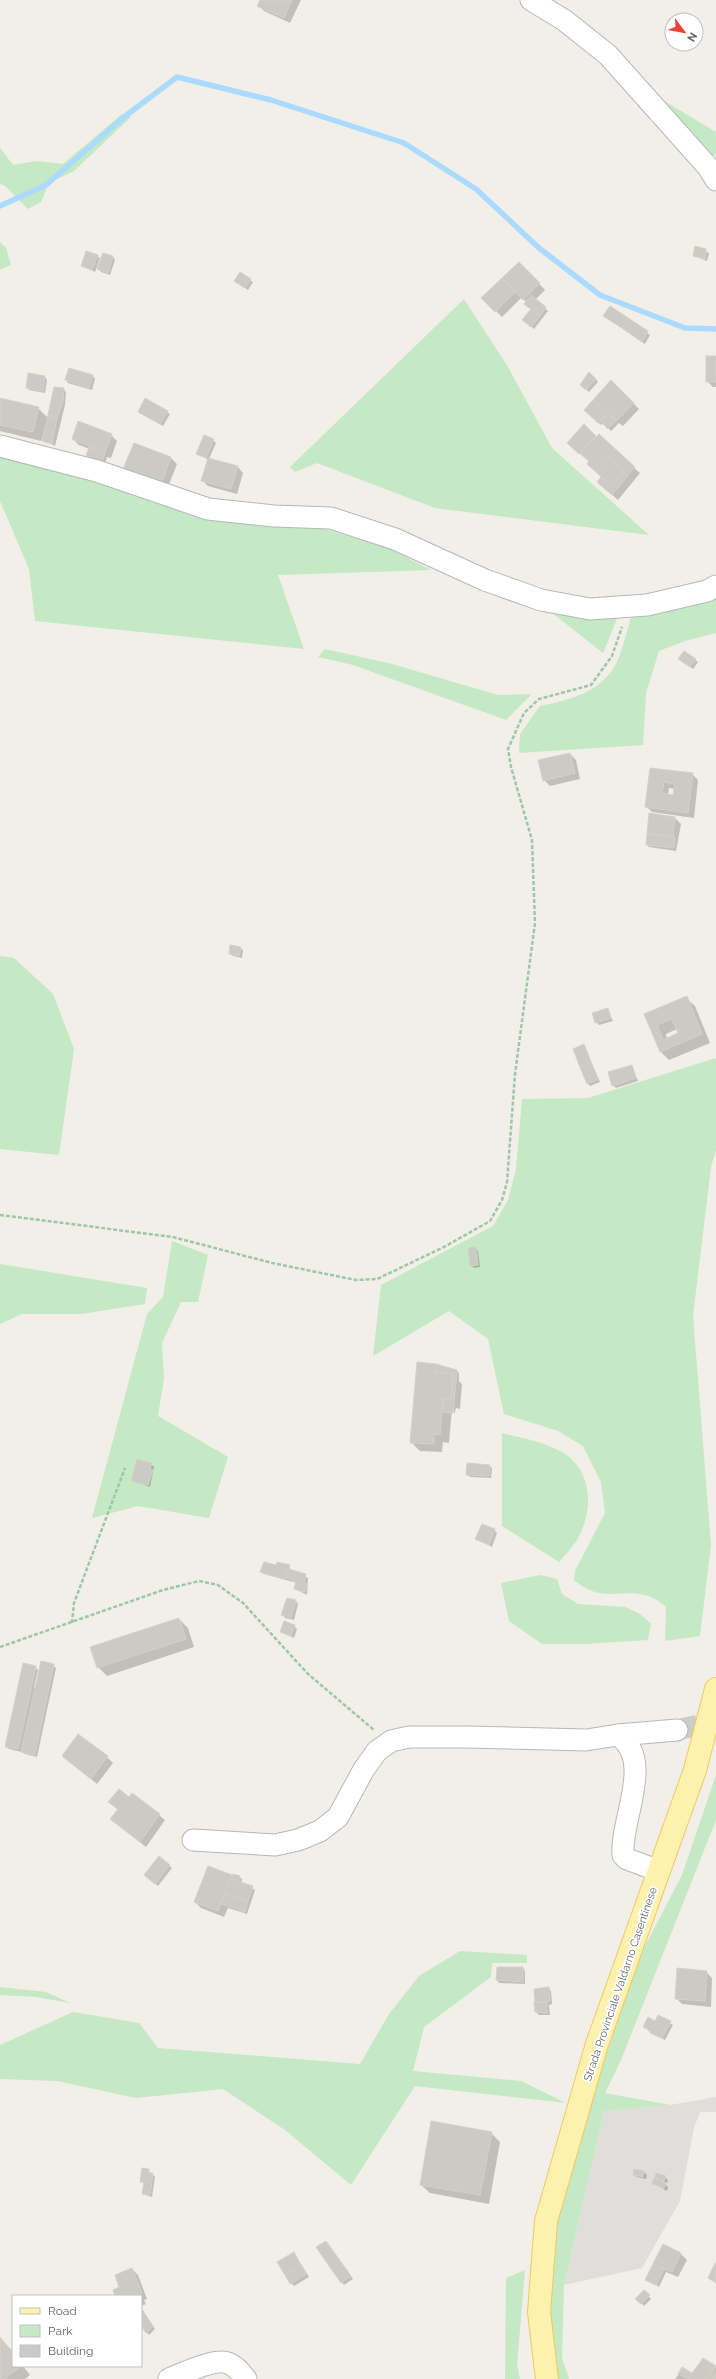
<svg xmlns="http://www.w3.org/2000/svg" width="716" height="2379" font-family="Raleway,sans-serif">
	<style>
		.industrial { fill: #e0deda }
		.green { fill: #c5e8c5 }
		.shadow { fill: #0003; fill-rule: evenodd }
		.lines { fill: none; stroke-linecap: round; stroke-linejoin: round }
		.stream { stroke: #aadaff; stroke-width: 5.5 }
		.building { fill: #cccac5; stroke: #d6d1c6; fill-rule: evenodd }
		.minor-tunnel { stroke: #ccccc8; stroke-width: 21; stroke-dasharray: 21 10; stroke-linecap: butt }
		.minor-casing { stroke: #b5b8bc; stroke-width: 23 }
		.major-casing { stroke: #f2c960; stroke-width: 24 }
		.path { stroke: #9cc7a9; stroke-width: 2.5; stroke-dasharray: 4 2; stroke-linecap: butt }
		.minor { stroke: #fff; stroke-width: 21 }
		.major { stroke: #fff2af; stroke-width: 22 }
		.labels { text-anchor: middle; stroke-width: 3.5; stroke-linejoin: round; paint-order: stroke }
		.street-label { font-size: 11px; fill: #5f6368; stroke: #fff }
	</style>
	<rect width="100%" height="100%" fill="#f1efe8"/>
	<path class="industrial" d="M716 2097V2112H700L694 2128 680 2201 642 2268 564 2285 604 2111 670 2105Z"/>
	<g class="green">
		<path d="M646 90 716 132V155H704Z"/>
		<path d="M122 114 131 117 74 171 49 183 41 202 28 209 5 186 0 184V148L13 165 36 161 63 164Z"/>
		<path d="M0 242 6 248 11 265 0 270Z"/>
		<path d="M464 299 508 367 552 448 649 535 435 508 317 463 295 472 290 467Z"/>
		<path d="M0 453 313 525 390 549 431 570 278 575 304 649 35 621 29 569 0 501Z"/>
		<path d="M716 593V633L685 641 659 651 646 693 643 745 519 753 520 734 540 706C569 700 600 693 616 664 623 650 627 629 632 614Z"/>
		<path d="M542 605 619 614 603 653Z"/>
		<path d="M325 649 392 664 498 695 532 694 506 720 353 665 318 657Z"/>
		<path d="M0 956 14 958 53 994 74 1049 59 1155 0 1149Z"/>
		<path d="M716 1058V1150L711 1167 693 1316 711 1545 700 1636 665 1641 666 1607C662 1604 658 1600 653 1598 624 1585 605 1606 574 1580L575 1571 605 1513 601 1482 583 1446 558 1431 504 1414 488 1339 449 1311 373 1356 381 1285 493 1226 508 1200 516 1169 522 1099 588 1098Z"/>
		<path d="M172 1241 208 1255 198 1302H181L162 1343 164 1378 158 1416 228 1457 209 1518 138 1506 92 1518 147 1314 163 1297Z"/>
		<path d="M0 1264 147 1288 145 1304 81 1314H22L0 1324Z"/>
		<path d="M502 1433C520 1438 541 1441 558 1450 594 1467 595 1513 575 1543 570 1550 564 1556 559 1562L502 1526Z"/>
		<path d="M541 1575 557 1579 562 1594 578 1604 625 1607 640 1614 651 1624 648 1640 585 1644H542L509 1621 501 1583Z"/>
		<path d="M716 1775V1820L621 2060 605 2093 670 2105 604 2111 564 2285 562 2358 569 2379H553L548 2309 557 2220 593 2092 640 1956 682 1875Z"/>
		<path d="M460 1951 527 1955V1963H492L491 1977 424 2027 413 2071 521 2081 566 2103 415 2086 351 2185 285 2130 223 2089 136 2098 57 2081 0 2079V2045L73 2012 139 2023 158 2048 360 2064 389 2014 419 1976Z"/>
		<path d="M0 1987 46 1992 70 2003 36 1997 0 1995Z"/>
		<path d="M525 2270 517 2365 520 2379H505L506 2278Z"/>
	</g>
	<g class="shadow">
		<path d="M261 0H301L290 23 264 11 258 5Z"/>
		<path d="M696 248 709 253 707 261 694 256Z"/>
		<path d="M97 256 100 258 95 272 82 266Z"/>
		<path d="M113 257 115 260 110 275 101 272 99 269Z"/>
		<path d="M519 263 545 290 535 300 548 311 534 329 526 322 532 309 522 297 502 317 483 298Z"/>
		<path d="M250 280 253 282 248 290 238 283Z"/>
		<path d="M610 307 650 335 645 344 607 318Z"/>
		<path d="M716 357V387H713L707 381Z"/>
		<path d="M69 369 93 376 95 379 92 390 68 383 66 380Z"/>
		<path d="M45 377 47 380 45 393 29 390 27 387Z"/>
		<path d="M596 379 598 382 589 392 582 385Z"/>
		<path d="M611 381 639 409 623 426 619 423 611 431 603 423 601 425 585 410Z"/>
		<path d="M63 389 66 392 65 405 55 446 42 439 41 441 0 431V399L38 408 48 418Z"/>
		<path d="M139 412H167L170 414 163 426Z"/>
		<path d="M584 426 640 473 618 500 598 482 602 477 590 462 574 449Z"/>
		<path d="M111 435 117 441 111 458 107 457 105 464 90 458 88 456 90 449 79 445 73 439Z"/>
		<path d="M213 440 216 443 209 459 238 467 243 473 237 494 208 486 202 480 209 460 198 454Z"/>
		<path d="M134 444 171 458 177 464 168 487 130 474Z"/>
		<path d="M684 652 698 662 693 669 679 659Z"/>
		<path d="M570 754 576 760 580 779 550 786 544 780Z"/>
		<path d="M651 769 692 774 698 780 694 818 652 812 646 806ZM669 788 675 789 674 796 668 795Z"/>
		<path d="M675 818 681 824 676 851 649 847 647 845Z"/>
		<path d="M240 948 243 950 242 958 233 956 230 954Z"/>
		<path d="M686 998 695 1006 710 1043 669 1060 660 1051 645 1014ZM677 1029 679 1034 667 1039 666 1034Z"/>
		<path d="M607 1009 613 1021 599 1025 596 1022Z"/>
		<path d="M584 1046 600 1082 590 1086 587 1083Z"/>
		<path d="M632 1066 638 1081 616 1088 613 1085Z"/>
		<path d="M475 1248 478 1251 480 1267 474 1268 471 1265Z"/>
		<path d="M457 1371 459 1373V1381L462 1384 460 1409 456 1408 454 1415V1408H452L449 1443 443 1442 442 1452 420 1451 411 1442Z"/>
		<path d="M151 1464 154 1467 150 1487 132 1480Z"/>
		<path d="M489 1466 492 1468 491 1478 470 1477 467 1474Z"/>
		<path d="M494 1530 497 1533 492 1547 476 1538Z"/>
		<path d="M289 1566 291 1571 308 1578 307 1595 295 1589 297 1583 264 1574 261 1572 277 1567Z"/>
		<path d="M296 1601 298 1604 294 1620 285 1618 283 1615Z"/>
		<path d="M179 1619 188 1628 194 1647 107 1676 98 1667Z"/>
		<path d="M294 1626 297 1629 294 1638 281 1632Z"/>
		<path d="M53 1665 56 1668 37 1757 25 1754 21 1750V1752L9 1749 6 1746 35 1667 38 1670 34 1687 36 1688Z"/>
		<path d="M63 1756 107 1757 113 1763 97 1784Z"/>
		<path d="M110 1802 159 1815 165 1820 146 1847 111 1819 118 1810Z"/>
		<path d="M169 1866 172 1868 158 1886 148 1878Z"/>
		<path d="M208 1867 233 1877H239L242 1879 241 1883 255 1890 247 1914 228 1908 224 1917 201 1908 195 1902Z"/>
		<path d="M498 1968H523L525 1971V1984L499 1983 497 1980Z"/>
		<path d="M706 1972 712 1978 711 2007 682 2004 676 1998Z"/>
		<path d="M548 1988 551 1991 552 2004 549 2005 550 2015H539L536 2012 535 1989Z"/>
		<path d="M658 2016 673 2025 665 2040 654 2035 644 2027 655 2022Z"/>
		<path d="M491 2133 500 2142 489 2204 430 2193 421 2185Z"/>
		<path d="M148 2170 155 2177 152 2197 143 2194 144 2184 141 2181Z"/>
		<path d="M635 2170 644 2172 647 2175 646 2179 637 2177 634 2175Z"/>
		<path d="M656 2177H665L668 2180 667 2183 662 2181 668 2187 667 2191 653 2183H662Z"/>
		<path d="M328 2245 353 2279 344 2285 342 2282Z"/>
		<path d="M663 2246 681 2254 687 2260 678 2277 666 2272 659 2287 647 2279Z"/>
		<path d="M294 2253 309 2277 294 2286 291 2283Z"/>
		<path d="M132 2269 138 2275 147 2299 144 2300 146 2304 141 2306V2296H116Z"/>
		<path d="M644 2291 651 2299 644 2306 637 2299Z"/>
		<path d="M141 2309 155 2329 149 2335 141 2325Z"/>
		<path d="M0 2337 13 2352V2366H23L30 2375 25 2379H0Z"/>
		<path d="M703 2359 716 2367V2379H675L683 2369 692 2375Z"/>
	</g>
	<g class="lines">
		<path class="stream" d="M0 206 46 185 124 117 177 77 271 100 404 143 476 189 539 248 600 295 685 328 716 329"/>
	</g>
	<g class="building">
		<path d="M260 0H292L284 18 257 6Z"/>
		<path d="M695 246 706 249 705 259 693 256Z"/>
		<path d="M86 251 98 255 92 270 81 266Z"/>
		<path d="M103 253 113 256 108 273 97 269Z"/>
		<path d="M519 262 540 283 523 300 502 278Z"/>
		<path d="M240 272 251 279 245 288 234 281Z"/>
		<path d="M502 278 515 292 495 312 481 298Z"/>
		<path d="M531 295 546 307 540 316 524 304Z"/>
		<path d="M610 306 628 318 622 328 603 316Z"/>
		<path d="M531 309 540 316 531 327 522 320Z"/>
		<path d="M628 318 648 331 642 342 622 328Z"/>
		<rect x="706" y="356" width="10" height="26"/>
		<path d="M69 368 93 375 89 388 65 380Z"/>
		<path d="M589 372 596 379 586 390 580 385Z"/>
		<path d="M28 373 45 376 43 391 26 388Z"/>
		<path d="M611 380 634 403 616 421 593 400Z"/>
		<path d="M54 387 64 388 63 402 57 418 48 415Z"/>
		<path d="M0 398 39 407 33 432 0 425Z"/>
		<path d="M145 398 168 411 160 424 138 412Z"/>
		<path d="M593 400 609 414 598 423 584 410Z"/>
		<path d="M609 414 616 421 608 429 600 421Z"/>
		<path d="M48 415 57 418 52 444 42 441Z"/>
		<path d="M78 421 112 434 105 453 72 439Z"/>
		<path d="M584 424 596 436 579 454 567 443Z"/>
		<path d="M599 434 635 467 612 495 597 482 601 477 611 486 625 472 610 457 596 472 587 464 589 461 580 453Z"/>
		<path d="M204 435 214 439 206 458 196 454Z"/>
		<path d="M134 443 171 457 162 482 123 469Z"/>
		<path d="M89 447 105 453 102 462 86 456Z"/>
		<path d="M610 457 625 472 611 486 596 472Z"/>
		<path d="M208 458 238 466 231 489 201 481Z"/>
		<path d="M684 651 696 659 690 667 678 659Z"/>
		<path d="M570 753 575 773 543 781 538 760Z"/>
		<path d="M650 768 693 773 688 813 645 807ZM664 782 675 784 673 795 662 793Z"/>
		<path d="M649 813 675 817 673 837 647 834Z"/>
		<path d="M647 834 675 837 674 848 646 845Z"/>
		<path d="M230 945 241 947 239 956 229 954Z"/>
		<path d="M687 996 702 1034 660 1052 644 1014ZM672 1019 678 1033 663 1040 657 1025Z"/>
		<path d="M608 1008 611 1018 595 1023 592 1013Z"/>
		<path d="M584 1044 591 1062 580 1067 573 1049Z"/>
		<path d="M591 1062 598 1079 587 1084 580 1067Z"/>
		<path d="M632 1065 636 1078 612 1086 608 1072Z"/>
		<path d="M476 1247 478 1265 470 1266 468 1248Z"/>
		<path d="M417 1362 436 1364 435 1372 453 1374 451 1400 443 1399 440 1435 434 1434V1444L410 1443Z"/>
		<path d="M436 1364 457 1370 453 1413 442 1412 443 1399 451 1400 453 1374 435 1372Z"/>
		<path d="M137 1459 152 1463 150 1469 153 1470 148 1485 131 1481Z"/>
		<path d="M467 1463 490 1465 489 1476 466 1475Z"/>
		<path d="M482 1524 495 1529 489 1545 475 1539Z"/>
		<path d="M264 1562 276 1565 277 1562 290 1565 286 1579 260 1572Z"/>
		<path d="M289 1569 306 1574 304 1583 307 1584 305 1592 294 1589 296 1581 286 1578Z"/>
		<path d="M287 1598 296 1600 291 1618 281 1615Z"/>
		<path d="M179 1618 186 1639 97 1668 90 1647Z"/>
		<path d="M284 1621 295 1625 291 1636 280 1632Z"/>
		<path d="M41 1661 54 1664 35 1755 21 1752Z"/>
		<path d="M23 1663 36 1666 18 1749 5 1747Z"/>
		<path d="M78 1734 108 1756 91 1779 62 1756Z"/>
		<path d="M119 1789 129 1797 132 1793 160 1814 140 1842 110 1819 118 1809 108 1802Z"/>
		<path d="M159 1856 170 1865 155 1884 144 1875Z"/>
		<path d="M208 1866 232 1875 218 1911 194 1902Z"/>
		<path d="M233 1874 240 1876 238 1881 231 1879Z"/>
		<path d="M231 1879 253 1886 248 1901 225 1893Z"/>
		<path d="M225 1893 248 1901 245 1912 221 1904Z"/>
		<path d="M497 1967H523V1982L496 1980Z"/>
		<path d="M677 1968 707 1971 705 2001 675 1999Z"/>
		<path d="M549 1987 550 2001 535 2002 534 1989Z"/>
		<path d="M534 2002H547V2013L535 2012Z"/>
		<path d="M658 2015 671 2021 662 2038 650 2033V2030L643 2027 648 2017 655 2021Z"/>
		<path d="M431 2121 492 2132 480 2195 420 2185Z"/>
		<path d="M142 2168 149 2169 148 2173H153L150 2195 142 2194 144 2182H140Z"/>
		<path d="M634 2169 644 2171 643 2177 633 2175Z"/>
		<path d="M656 2173 666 2176 664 2181 655 2177Z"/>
		<path d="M654 2178 666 2183 664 2188 652 2184Z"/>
		<path d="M326 2241 351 2276 341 2283 316 2247Z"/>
		<path d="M663 2244 681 2253 672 2272 653 2264Z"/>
		<path d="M294 2252 301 2265 285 2275 277 2262Z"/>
		<path d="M715 2263H716V2283L708 2278Z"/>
		<path d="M653 2264 664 2269 656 2285 645 2280Z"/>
		<path d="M301 2265 307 2274 290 2284 285 2275Z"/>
		<path d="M132 2268 142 2293 135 2296H115L113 2290 119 2287 115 2275Z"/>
		<path d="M644 2290 650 2295 641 2304 635 2299Z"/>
		<path d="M141 2308 153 2326 146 2333 141 2326Z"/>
		<path d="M0 2337 13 2354V2366H21L4 2379H0Z"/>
		<path d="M703 2358 716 2366 706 2379H688Z"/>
		<path d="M682 2367 692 2373 688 2379 678 2374Z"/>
		<path d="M714 2367 716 2379H706Z"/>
	</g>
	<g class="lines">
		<path class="minor-tunnel" d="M677 1730 716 1721"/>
		<defs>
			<g id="minor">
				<path d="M531 0 564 20 608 55 708 167 716 180"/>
				<path d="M0 446 97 471 208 509 274 516 331 518 395 539 485 580 541 600 590 609 647 605 707 591 716 586"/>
				<path d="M618 1735 677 1730"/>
				<path d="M193 1840 275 1845 298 1840 320 1831 338 1817 364 1769 377 1751 391 1741 409 1737H467L586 1740 618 1735C655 1760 620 1820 623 1855L627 1859 659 1871"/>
				<path d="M169 2379C181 2374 215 2358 228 2363 236 2366 241 2372 246 2379"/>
			</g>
			<path id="major" d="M547 2379 539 2312 546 2221 597 2044 695 1770 716 1689"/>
		</defs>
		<use href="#minor" class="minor-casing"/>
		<use href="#major" class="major-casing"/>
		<g class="path">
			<path d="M0 1215 173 1237 272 1263 356 1280 377 1279 444 1247 490 1221 502 1200 507 1182 515 1074 535 923 532 840 511 767 508 749 524 713 539 699 591 685 612 656 622 627"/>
			<path d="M72 1623 74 1603 125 1468"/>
			<path d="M0 1647 163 1590 199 1581 218 1585 243 1603 308 1674 374 1730"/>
		</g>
		<use href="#minor" class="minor"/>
		<use href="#major" class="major"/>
	</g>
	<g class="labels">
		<g class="street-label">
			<text transform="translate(620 1984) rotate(-71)" y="4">Strada Provinciale Valdarno Casentinese</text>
		</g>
	</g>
	<rect x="12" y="2295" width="130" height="72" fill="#ffffff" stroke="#bfc1c3"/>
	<rect x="20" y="2308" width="20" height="6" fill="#fff2af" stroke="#bfc1c3"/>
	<text x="48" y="2315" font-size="12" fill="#5f6368">Road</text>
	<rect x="20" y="2325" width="20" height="12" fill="#c5e8c5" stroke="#bfc1c3"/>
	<text x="48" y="2335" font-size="12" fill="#5f6368">Park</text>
	<rect x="20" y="2345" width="20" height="12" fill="#cccac5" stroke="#bfc1c3"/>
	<text x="48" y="2355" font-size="12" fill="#5f6368">Building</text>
	<g transform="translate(684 32) rotate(122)"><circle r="19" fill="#ffffff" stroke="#bfc1c3"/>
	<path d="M0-3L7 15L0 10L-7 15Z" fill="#ea4335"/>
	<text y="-6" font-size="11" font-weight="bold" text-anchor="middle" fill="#5f6368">N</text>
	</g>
</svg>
